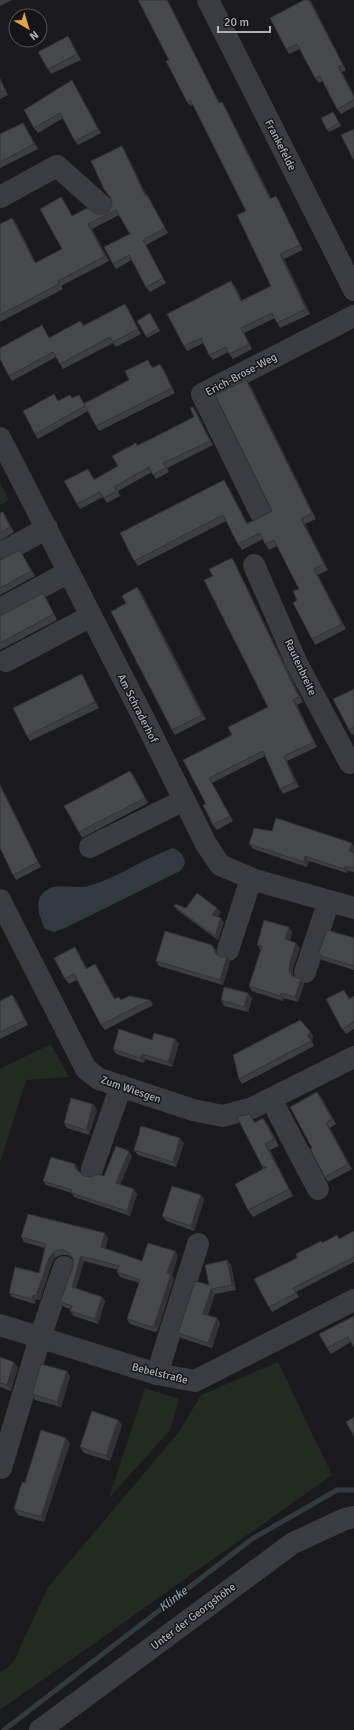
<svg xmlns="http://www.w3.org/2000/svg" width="354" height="1730" font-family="Signika,sans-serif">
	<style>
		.green { fill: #222a22 }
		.water { fill: #303a3f }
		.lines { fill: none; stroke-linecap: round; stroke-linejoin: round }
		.stream { stroke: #303a3f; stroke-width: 5 }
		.minor { stroke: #3b3c41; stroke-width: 22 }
		.wall { fill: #3d3e41 }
		.shaded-wall { fill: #323235 }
		.building { fill: #47484c; stroke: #323235 }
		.labels { text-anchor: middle; stroke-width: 3; stroke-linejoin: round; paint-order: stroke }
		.street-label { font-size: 11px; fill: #adb2ba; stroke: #151517 }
		.water-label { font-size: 12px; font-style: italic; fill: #87a2b2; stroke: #151517 }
	</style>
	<rect width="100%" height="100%" fill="#1a1a1c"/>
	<g class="green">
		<path d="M0 483 9 500 0 505Z"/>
		<path d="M51 1044 69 1077 26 1080 0 1163V1069Z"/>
		<path d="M278 1362 332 1475 0 1710V1673L13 1663 48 1587 179 1432 201 1395Z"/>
		<path d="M145 1388 179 1399 170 1430 109 1498Z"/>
	</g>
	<path class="water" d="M173 848C181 852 184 855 185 864L180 871 65 928 54 932 45 929C40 917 33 902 44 892 57 881 75 890 89 886 119 877 144 858 173 848Z"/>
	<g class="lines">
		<path class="stream" d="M4 1730 252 1539 337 1490H354"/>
		<g class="minor">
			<path d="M208 0 354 290"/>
			<path d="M0 197 57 166 103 207"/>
			<path d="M0 438 143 717 206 844 220 865 255 880 354 908"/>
			<path d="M260 512 202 394 354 316"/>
			<path d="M0 554 47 528"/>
			<path d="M254 565 297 664 350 763 354 762"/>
			<path d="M0 609 69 572"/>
			<path d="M6 661 91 616"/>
			<path d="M90 847 184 800"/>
			<path d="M0 900 86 1069 99 1079 193 1110 223 1116 252 1108 354 1057"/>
			<path d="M228 950 251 879"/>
			<path d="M305 972 329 901"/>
			<path d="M271 1099 318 1189"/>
			<path d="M92 1169 121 1086"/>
			<path d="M0 1325 157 1374 195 1381 354 1300"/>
			<path d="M157 1374 198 1244"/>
			<path d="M1 1468 40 1338 64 1267"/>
			<path d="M40 1730 293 1543 345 1519 354 1517"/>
		</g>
	</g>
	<g class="wall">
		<path d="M0 0H12L0 6Z"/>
		<path d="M304 0H310L312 3 346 70 342 72 354 95V107L341 114 337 109 323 81 319 83 315 78 300 49 289 54 286 49Z"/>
		<path d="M71 41 81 60 51 74 48 69Z"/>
		<path d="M169 60 225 107 271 198 279 201 303 250 284 259 310 314 280 328 275 318 244 333 252 349 233 359 228 352 213 360 209 355 203 343 187 351 184 346 231 281 235 286 242 300 271 286 246 211 193 105 190 106 187 102Z"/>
		<path d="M0 78 8 95 0 99Z"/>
		<path d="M75 85 101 133 78 145 75 141 63 118 38 133 34 128Z"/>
		<path d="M333 112 341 126 329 132 327 130Z"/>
		<path d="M23 123 26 127 38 149 0 168V134Z"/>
		<path d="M122 146 125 151 146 195H147L150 200 168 233 146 245 166 283 150 292 146 287 132 260 116 269 113 264 130 234 119 215 92 229 109 261 61 286 63 289 0 322V224L16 223 36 263 62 249 61 197 72 216 104 214 109 211 112 204 111 199 104 189Z"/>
		<path d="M128 309 141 334 116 347 113 343 63 369 56 357 12 381 9 376 42 325 49 338 80 321 84 325Z"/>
		<path d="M152 316 160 331 147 338 146 336Z"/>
		<path d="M160 364 164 370 175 393 99 431 96 426 88 411 38 439 35 434 54 394 58 401 70 395 72 398 79 395 84 403 129 380 152 365 153 368Z"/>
		<path d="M250 385 316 519 305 524 328 570 318 575 346 629 315 645 312 639 297 600 299 589 277 546 269 550 263 539 242 550 238 544 226 521 138 566 134 561 228 486 247 523 272 511Z"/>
		<path d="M196 411 213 445 167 468 169 472 156 479 152 472 118 491 120 496 107 503 103 497 80 509 77 504 88 469 94 479 118 466 136 443 138 445 194 417Z"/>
		<path d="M3 512 6 517 14 532 0 541V513Z"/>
		<path d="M23 555 35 576 0 595V560Z"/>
		<path d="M232 558 235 563 303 702 297 705 317 747 287 761 299 787 283 794 280 789 265 756 212 783 233 821 217 830 213 825 206 804 183 760 232 735 268 707 213 576Z"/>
		<path d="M137 587 141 592 206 719 175 735 172 730 126 603Z"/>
		<path d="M46 598 57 620 0 650V615Z"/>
		<path d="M82 674 99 708 30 741 27 736Z"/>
		<path d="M354 689V734L352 735 349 730Z"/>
		<path d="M130 771 134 776 148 803 82 838 79 832Z"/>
		<path d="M0 784 41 867 16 880 13 875 0 848Z"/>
		<path d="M249 844 354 846V872L348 871 347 873 309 861 307 867 253 849Z"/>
		<path d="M174 906 221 912 217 917 224 922 218 940 177 910Z"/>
		<path d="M292 932 290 941 300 948 293 968V975L294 976 301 979 304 984 298 1002 284 998 283 1001 252 991 249 986 261 950 257 945Z"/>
		<path d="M354 938V970L322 960 318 955Z"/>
		<path d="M216 950 218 955 230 962 223 985 159 966 156 961Z"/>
		<path d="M78 952 87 969 99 970 115 999 121 1000H150L153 1005 105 1030 101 1025 77 980 69 984 65 979Z"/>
		<path d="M12 995 16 1000 28 1025 0 1039V1001Z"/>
		<path d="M348 995 350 998 354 996V1029L346 1034 342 1029Z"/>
		<path d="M252 998 248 1012 224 1006 221 1000Z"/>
		<path d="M310 1031 313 1036 312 1041 314 1046 242 1084 239 1079Z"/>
		<path d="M175 1039 179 1044 172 1067 145 1059 144 1063 116 1054 113 1049Z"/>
		<path d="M317 1092 321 1097 336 1124 330 1128 352 1169 328 1182 325 1177 312 1148Z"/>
		<path d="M93 1104 97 1110 89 1135 67 1128 64 1123Z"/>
		<path d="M250 1114 255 1122 263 1118 268 1125 279 1146 270 1150 293 1196 253 1217 248 1210 263 1169 262 1166Z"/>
		<path d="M184 1143 176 1167 138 1155 134 1150Z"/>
		<path d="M132 1156 120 1185 137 1194 130 1216 74 1197 72 1193 46 1185 43 1181 78 1168V1170L84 1176 91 1177 104 1176Z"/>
		<path d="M201 1195 204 1200 194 1231 166 1221 162 1216Z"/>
		<path d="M354 1231V1262L296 1292 299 1297 272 1312 269 1307 297 1258 337 1235 340 1239Z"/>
		<path d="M21 1237 108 1238 105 1249 142 1261 175 1251 178 1256 172 1275 174 1279 158 1330 155 1332 130 1324 127 1319 139 1283 120 1277 117 1272 118 1270 84 1261 76 1288 102 1297 105 1301 98 1324 74 1316 70 1311 71 1309 64 1307 60 1302 73 1266V1259L72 1258 68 1255H61L56 1257 52 1263 40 1300 36 1299 35 1304 12 1297 9 1293 39 1273 45 1248 24 1242Z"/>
		<path d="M227 1260 231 1265 236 1290 215 1294 208 1315 217 1318 220 1323 212 1348 181 1338 178 1333 209 1285Z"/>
		<path d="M354 1316 351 1342 331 1354 327 1348Z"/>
		<path d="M0 1357 18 1367 11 1391 0 1387Z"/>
		<path d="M67 1371 70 1377 61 1407 35 1400 32 1394Z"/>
		<path d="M118 1420 122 1425 110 1461 84 1453 80 1447Z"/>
		<path d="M70 1443 44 1522 18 1515 14 1509 25 1483Z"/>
	</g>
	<g class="shaded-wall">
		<path d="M167 0H168L222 108 219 103Z"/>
		<path d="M309 0 312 3 346 70 343 65Z"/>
		<path d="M68 36 71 41 81 60 77 54Z"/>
		<path d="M338 67 342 72 354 95V97Z"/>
		<path d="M0 78 8 95 5 90 0 80Z"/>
		<path d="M72 80 75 85 101 133 98 129Z"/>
		<path d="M222 102 225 107 274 204 270 199Z"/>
		<path d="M23 123 26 127 38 149 34 144Z"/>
		<path d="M122 146 125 151 149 200 145 195Z"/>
		<path d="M276 196 279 201 303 250 300 245Z"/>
		<path d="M61 197 65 202 75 221 72 216Z"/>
		<path d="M12 218 16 223 38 268 35 263Z"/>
		<path d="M88 224 92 229 109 261 105 256Z"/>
		<path d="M143 240 146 245 166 283 163 278Z"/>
		<path d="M280 254 284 259 310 314 306 309Z"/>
		<path d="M231 281 235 286 244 305 241 301Z"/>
		<path d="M125 304 128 309 141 334 138 329Z"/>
		<path d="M241 328 244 333 252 349 249 344Z"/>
		<path d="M160 364 164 370 175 393 172 388Z"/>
		<path d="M246 380 250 385 316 519 312 513Z"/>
		<path d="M193 407 196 411 213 445 210 441Z"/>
		<path d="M224 480 228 486 250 529 247 524Z"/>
		<path d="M3 512 6 517 14 532 10 527Z"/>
		<path d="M301 519 305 524 328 570 324 564Z"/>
		<path d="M20 550 23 555 35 576 31 571Z"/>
		<path d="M232 558 235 563 303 702 299 697Z"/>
		<path d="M314 569 318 575 346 629 342 624Z"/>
		<path d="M137 587 141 592 206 719 202 715Z"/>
		<path d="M82 674 99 708 95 702Z"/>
		<path d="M293 700 297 705 317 747 314 742Z"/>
		<path d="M284 756 287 761 299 787 295 782Z"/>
		<path d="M130 771 134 776 148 803 145 798Z"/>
		<path d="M0 784 41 867 38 862 0 786Z"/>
		<path d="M352 843 354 846V852L353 856 349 851Z"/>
		<path d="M305 856 309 861 307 867 304 862Z"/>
		<path d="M345 866 348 871 347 873 344 869Z"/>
		<path d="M217 908 221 912 215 920 212 915Z"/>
		<path d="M221 918 224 922 218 940 215 936Z"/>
		<path d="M289 927 292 932 289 944 285 939Z"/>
		<path d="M296 943 300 948 293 968V975L296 981 289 970 290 963Z"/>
		<path d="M212 945 216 950 219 959 216 954Z"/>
		<path d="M75 947 78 952 90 974 86 969Z"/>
		<path d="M227 957 230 962 223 985 220 980Z"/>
		<path d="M95 964 99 970 118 1004 114 999Z"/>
		<path d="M301 979 304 984 298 1002 295 997Z"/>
		<path d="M248 993 252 998 248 1012 244 1007Z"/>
		<path d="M281 993 284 998 283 1001 280 996Z"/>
		<path d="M12 995 16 1000 28 1025 25 1020Z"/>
		<path d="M310 1031 313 1036 312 1041 314 1046 308 1036Z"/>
		<path d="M175 1039 179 1044 172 1067 168 1062Z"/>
		<path d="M142 1054 145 1059 144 1063 140 1058Z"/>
		<path d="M317 1092 321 1097 336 1124 332 1119Z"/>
		<path d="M93 1104 97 1110 89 1135 86 1130Z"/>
		<path d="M263 1118 268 1125 279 1146 274 1139Z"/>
		<path d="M326 1123 330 1128 352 1169 348 1164Z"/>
		<path d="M180 1138 184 1143 176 1167 173 1162Z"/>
		<path d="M265 1144 270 1150 293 1196 289 1189Z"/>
		<path d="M129 1151 132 1156 119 1188 116 1183Z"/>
		<path d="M75 1164 78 1168 77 1171 74 1167Z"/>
		<path d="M134 1189 137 1194 130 1216 127 1211Z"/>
		<path d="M201 1195 204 1200 194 1231 191 1226Z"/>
		<path d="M105 1233 108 1238 104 1252 101 1247Z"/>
		<path d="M175 1251 178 1256 172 1275 174 1279 158 1330 154 1326 167 1273Z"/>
		<path d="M53 1253 56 1257 52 1263 40 1300 36 1296 49 1258Z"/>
		<path d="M81 1256 84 1261 75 1292 72 1287Z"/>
		<path d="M227 1260 231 1265 236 1290 232 1285Z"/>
		<path d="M211 1289 215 1294 206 1319 203 1314Z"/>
		<path d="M33 1295 36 1299 35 1304 32 1299Z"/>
		<path d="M102 1297 105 1301 98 1324 95 1319Z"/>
		<path d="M217 1318 220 1323 212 1348 208 1343Z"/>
		<path d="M14 1362 18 1367 11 1391 7 1385Z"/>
		<path d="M67 1371 70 1377 61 1407 57 1402Z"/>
		<path d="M118 1420 122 1425 110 1461 106 1456Z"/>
		<path d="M66 1438 70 1443 44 1522 41 1517Z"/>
	</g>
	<g class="building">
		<path d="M138 0H167L219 103 222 102 270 199 276 196 300 245 280 254 306 309 277 323 272 313 241 328 249 344 229 354 226 347 209 355 201 338 184 346 167 314 231 281 241 301 271 286 237 215 246 211 194 107 190 100 187 102 166 61 169 60Z"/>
		<path d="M304 0H309L343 65 338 67 354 97V100L337 109 320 76 315 78 297 44 286 49 270 18Z"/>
		<path d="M68 36 77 54 48 69 38 52Z"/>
		<path d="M0 80 5 90 0 92Z"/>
		<path d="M72 80 98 129 75 141 60 113 34 128 24 110Z"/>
		<path d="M333 112 339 123 327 130 321 118Z"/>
		<path d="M23 123 34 144 0 162V134Z"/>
		<path d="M354 129V159H353L341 135Z"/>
		<path d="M122 146 145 195H147L165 228 143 240 163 278 146 287 129 255 113 264 104 247 130 234 116 210 88 224 105 256 58 281 59 284 0 315V224L12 218 35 263 62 249 40 209 61 197 72 216 87 208 97 214H104L109 211 112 204 111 198 104 189 91 161Z"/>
		<path d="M125 304 138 329 113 342 110 337 60 364 53 352 9 376 0 359V348L42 325 49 338 80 321 83 326Z"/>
		<path d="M150 313 158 328 146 336 137 321Z"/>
		<path d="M148 360 152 368 160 364 172 388 96 426 84 404 129 380 125 371Z"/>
		<path d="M246 380 312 513 301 519 324 564 314 569 342 624 312 639 293 603 297 600 293 591 299 589 274 540 265 544 260 533 238 544 223 515 134 561 120 533 224 480 247 524 272 511 215 395Z"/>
		<path d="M54 394 58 401 70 395 72 398 79 395 85 406 35 434 23 411Z"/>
		<path d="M193 407 210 441 163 463 166 468 153 475 149 467 114 487 117 491 104 498 100 492 77 504 64 481 88 469 94 480 118 466 112 456 136 443 137 446 194 417 190 408Z"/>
		<path d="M3 512 10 527 0 533V513Z"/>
		<path d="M20 550 31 571 0 588V560Z"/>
		<path d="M232 558 299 697 293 700 314 742 284 756 295 782 280 789 263 751 209 778 230 816 213 825 203 805 206 804 183 760 232 735 228 727 268 707 204 580 213 576 209 569Z"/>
		<path d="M137 587 202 715 172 730 111 612 126 603 122 596Z"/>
		<path d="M43 593 54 614 0 643V615H2Z"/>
		<path d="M82 674 95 702 27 736 13 708Z"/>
		<path d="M354 689V727L349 730 333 699Z"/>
		<path d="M130 771 145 798 79 832 64 806Z"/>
		<path d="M0 786 38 862 13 875 0 848Z"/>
		<path d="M276 818 352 843 349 851 354 853V868L345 866 344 869 305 856 304 862 249 844 254 828 272 831Z"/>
		<path d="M197 893 217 908 212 915 221 918 215 936 174 906 175 904 186 908Z"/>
		<path d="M264 920 289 927 285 939 296 943 290 963 289 970 292 976 301 979 295 997 281 993 280 996 249 986 262 946 257 945Z"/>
		<path d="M327 930 354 938V966L318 955Z"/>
		<path d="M165 931 212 945 216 954 221 957H227L220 980 156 961Z"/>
		<path d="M75 947 86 969 95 964 114 999 119 997 121 1000 129 996 150 1000 101 1025 74 974 65 979 54 958Z"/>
		<path d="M224 987 248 993 244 1007 221 1000Z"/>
		<path d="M344 990 349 999 354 996V1022L342 1029 326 999Z"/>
		<path d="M12 995 25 1020 0 1032V1001Z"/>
		<path d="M300 1020 310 1031 308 1036 311 1041 239 1079 233 1055Z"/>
		<path d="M119 1029 152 1040 154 1033 175 1039 168 1062 142 1054 140 1058 113 1049Z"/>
		<path d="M317 1092 332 1119 326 1123 348 1164 325 1177 310 1149 312 1148 290 1107Z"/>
		<path d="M71 1098 93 1104 86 1130 64 1123Z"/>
		<path d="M250 1114 254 1123 263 1118 274 1139 265 1144 289 1189 248 1210 235 1184 267 1167 262 1166 237 1117Z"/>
		<path d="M141 1126 180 1138 173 1162 134 1150Z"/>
		<path d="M116 1146 129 1151 116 1183 134 1189 127 1211 71 1193 72 1190 43 1181 51 1157 75 1164 74 1167 84 1176 91 1177 97 1174 104 1176Z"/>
		<path d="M172 1186 201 1195 191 1226 162 1216Z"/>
		<path d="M28 1214 105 1233 101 1247 142 1261 148 1243 175 1251 167 1273 171 1274 154 1326 152 1327 127 1319 140 1280 117 1272 119 1266 81 1256 72 1287 102 1297 95 1319 70 1311 72 1306 60 1302 73 1266V1259L70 1254 64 1250H58L53 1253 49 1258 36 1296 33 1295 32 1299 9 1293 15 1267 39 1273 46 1244 21 1237Z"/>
		<path d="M354 1231V1257L293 1288 296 1293 269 1307 254 1279 297 1258 296 1254 321 1241 322 1243 337 1235 339 1239Z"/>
		<path d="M227 1260 232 1285 211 1289 203 1314 217 1318 208 1343 178 1333 195 1281 209 1285 205 1265Z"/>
		<path d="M354 1316V1347L348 1337 327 1348 319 1334Z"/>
		<path d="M0 1357 14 1362 7 1385 0 1383Z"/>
		<path d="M41 1364 67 1371 57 1402 32 1394Z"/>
		<path d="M92 1411 118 1420 106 1456 80 1447Z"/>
		<path d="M354 1417V1436L346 1422Z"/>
		<path d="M41 1430 66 1438 41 1517 14 1509 22 1482 25 1483Z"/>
	</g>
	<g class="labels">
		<g class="street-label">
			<text transform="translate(281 145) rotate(63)" y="4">Frankefelde</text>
			<text transform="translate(241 374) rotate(-28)" y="4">Erich-Brose-Weg</text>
			<text transform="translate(301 667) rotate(65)" y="4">Rautenbreite</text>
			<text transform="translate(138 708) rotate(63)" y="4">Am Schraderhof</text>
			<text transform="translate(131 1089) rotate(19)" y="4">Zum Wiesgen</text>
			<text transform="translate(160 1373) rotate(14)" y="4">Bebelstraße</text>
			<text transform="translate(193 1616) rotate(-37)" y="4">Unter der Georgshöhe</text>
		</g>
		<g class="water-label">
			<text transform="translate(173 1599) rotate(-38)" y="4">Klinke</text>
		</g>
	</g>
	<g transform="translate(28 28) rotate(142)"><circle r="19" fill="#151517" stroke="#525458"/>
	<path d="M0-3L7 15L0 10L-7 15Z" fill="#e6a247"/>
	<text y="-6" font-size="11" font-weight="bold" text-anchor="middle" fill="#adb2ba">N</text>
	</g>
	<path d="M218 26v6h52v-6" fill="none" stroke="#adb2ba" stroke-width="2"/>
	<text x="224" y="26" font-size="12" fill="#adb2ba" stroke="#151517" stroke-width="3" paint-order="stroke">20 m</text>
</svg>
